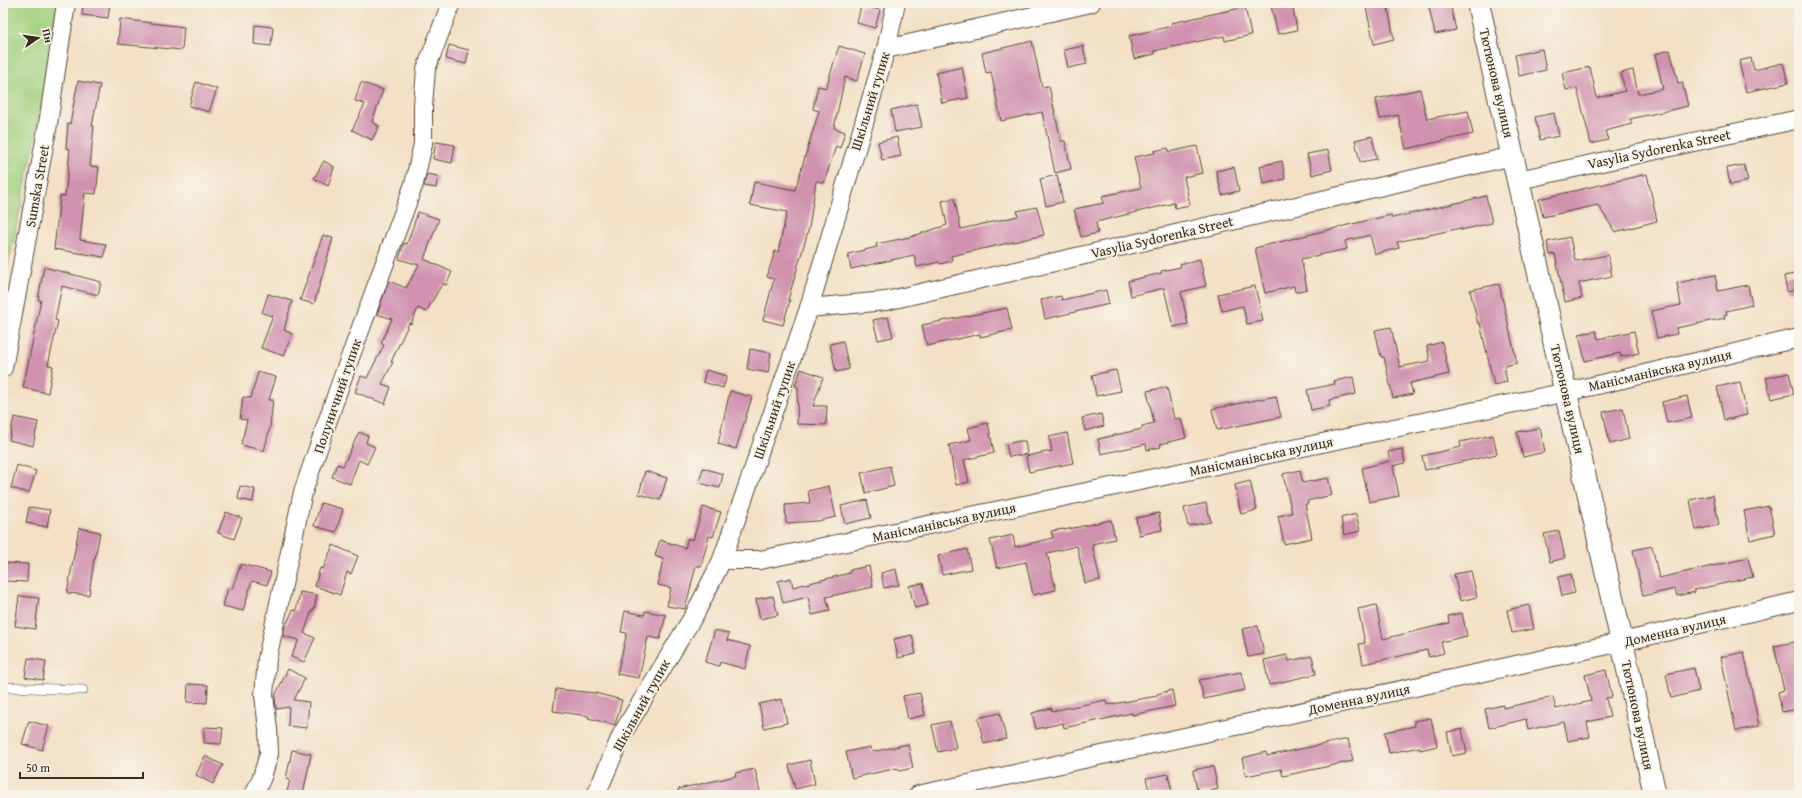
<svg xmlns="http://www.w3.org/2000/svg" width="1802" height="798" font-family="'Gentium Book Plus',serif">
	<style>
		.green { fill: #a0d07e; stroke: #6e7d4e }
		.building { fill: #d092af }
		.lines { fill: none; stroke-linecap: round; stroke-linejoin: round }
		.service-casing { stroke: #574537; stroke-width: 10 }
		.minor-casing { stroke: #574537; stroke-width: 20 }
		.tertiary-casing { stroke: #574537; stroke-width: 24 }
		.service { stroke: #fff; stroke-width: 9 }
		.minor { stroke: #fff; stroke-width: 18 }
		.tertiary { stroke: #fff; stroke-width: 22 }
		.labels { text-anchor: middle; stroke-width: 3.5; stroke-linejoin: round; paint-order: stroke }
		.street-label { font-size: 14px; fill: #3b2a1e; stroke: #f7f3e8 }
	</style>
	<rect width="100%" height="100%" fill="#f7f3e8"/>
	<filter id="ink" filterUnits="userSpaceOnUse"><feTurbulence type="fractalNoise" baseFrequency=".025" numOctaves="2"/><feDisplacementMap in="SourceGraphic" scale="8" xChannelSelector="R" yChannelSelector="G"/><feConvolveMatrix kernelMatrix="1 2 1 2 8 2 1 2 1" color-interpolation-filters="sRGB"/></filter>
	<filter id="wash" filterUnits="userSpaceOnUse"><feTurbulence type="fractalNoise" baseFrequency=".012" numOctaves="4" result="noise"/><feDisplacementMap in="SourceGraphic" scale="16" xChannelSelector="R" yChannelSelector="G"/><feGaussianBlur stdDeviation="0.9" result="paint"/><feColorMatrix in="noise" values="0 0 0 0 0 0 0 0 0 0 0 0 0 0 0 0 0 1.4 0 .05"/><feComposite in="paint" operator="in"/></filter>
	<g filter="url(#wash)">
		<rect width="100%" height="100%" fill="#f3e0c5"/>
		<path class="green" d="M3 3H57L42 107 3 289Z"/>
		<g id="blocks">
			<g class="building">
				<path d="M83 3H110L108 18 82 15Z"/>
				<path d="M1285 3H1292L1297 30 1278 34 1271 6Z"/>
				<path d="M1365 3H1387L1394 39 1374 44Z"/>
				<path d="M1428 3H1450L1456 30 1435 34Z"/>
				<path d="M861 6 880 10 875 28 857 23Z"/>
				<path d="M1245 7 1251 35 1225 41 1224 36 1154 51 1155 54 1134 59 1129 36 1172 26 1171 23Z"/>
				<path d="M120 19 184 27 182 50 118 44Z"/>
				<path d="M255 25 273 27 271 46 254 44Z"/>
				<path d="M1032 41 1042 87 1049 86 1061 141H1065L1071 169 1055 173 1042 112 1001 121 991 72 986 73 982 53Z"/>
				<path d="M449 45 469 50 466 64 446 59Z"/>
				<path d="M839 46 865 54 857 81 845 77 834 128 845 132 840 148 836 146 824 183 816 181 809 228 788 300H790L783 325 763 320 774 279 767 277 775 251 778 252 787 212 750 205 754 182 795 190 819 111 813 109 818 86 826 88Z"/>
				<path d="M1083 46 1087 64 1068 68 1064 50Z"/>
				<path d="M1542 49 1546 70 1519 76 1515 55Z"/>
				<path d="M1670 50 1678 83 1682 82 1688 106 1630 119 1632 124 1605 131 1608 140 1591 144 1577 88 1566 90 1562 73 1590 67 1597 98 1625 91 1621 73 1633 70 1638 94 1663 89 1655 54Z"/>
				<path d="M1751 58 1754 70 1783 63 1788 83 1746 92 1739 61Z"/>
				<path d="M962 67 968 98 942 103 936 73Z"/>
				<path d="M78 81 100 85 92 126H94L90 166 99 167 96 194 85 193 80 240 106 244 104 257 54 249 60 196H65L70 149 66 148 68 123 70 124Z"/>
				<path d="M196 82 217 89 209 112 189 106Z"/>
				<path d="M361 82 383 90 372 122 379 126 372 140 352 130 365 104 355 101Z"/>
				<path d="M1420 89 1427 119 1468 111 1473 134 1406 149 1398 115 1380 119 1376 99Z"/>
				<path d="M917 104 922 127 895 132 891 110Z"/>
				<path d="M1554 113 1559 136 1540 140 1535 117Z"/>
				<path d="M1372 136 1377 159 1360 162 1355 140Z"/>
				<path d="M897 137 901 156 882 160 878 142Z"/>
				<path d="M436 142 455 145 452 163 433 159Z"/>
				<path d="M1197 146 1203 173 1184 177 1190 205 1175 208 1174 203 1096 222 1098 233 1081 237 1074 209 1104 203 1102 196 1141 188 1134 157 1155 153 1154 151 1168 148 1169 152Z"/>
				<path d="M1328 150 1332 170 1312 175 1307 154Z"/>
				<path d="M324 161 334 167 328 186 314 178Z"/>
				<path d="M1282 161 1285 179 1263 184 1260 166Z"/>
				<path d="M1744 165 1748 181 1730 185 1727 168Z"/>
				<path d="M1234 167 1239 191 1222 195 1216 171Z"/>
				<path d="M427 174 438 176 436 188 424 186Z"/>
				<path d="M1647 174 1657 221 1615 232 1598 205 1543 217 1539 199Z"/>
				<path d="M1057 175 1063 202 1046 206 1040 179Z"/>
				<path d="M1486 196 1492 223 1461 230V228L1397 242 1399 248 1375 254 1370 235 1345 241 1347 249 1301 259 1307 289 1295 292 1294 286 1265 293 1255 248 1348 225 1391 215 1392 218Z"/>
				<path d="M954 198 961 229 1018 216 1017 211 1037 207 1044 235 951 256 952 261 940 264 939 262 917 267 914 255 851 269 848 254 877 247 876 244 910 237 947 225 942 201Z"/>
				<path d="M418 212 439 219 424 259 452 272 446 285 442 284 426 312 418 308 411 324 409 323 391 362H393L382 384 391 387 385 404 355 392 361 376 367 378 384 345 381 343 392 319 377 314 389 281 406 288 419 265 399 259 404 243 407 244Z"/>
				<path d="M323 235 333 238 314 304 300 300Z"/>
				<path d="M1570 237 1575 261 1608 255 1612 276 1579 283 1582 298 1565 302 1555 254 1550 255 1547 242Z"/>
				<path d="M1200 259 1206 286 1181 292 1188 324 1173 327 1164 288 1131 296 1128 281 1162 273 1161 271 1181 267 1180 264Z"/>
				<path d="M44 267 101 282 98 295 62 286 55 320 58 321 48 365 53 366 48 393 23 388 41 300H38Z"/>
				<path d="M1799 273V289L1787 292 1784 276Z"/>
				<path d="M1715 275 1718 291 1748 285 1752 305 1726 311 1727 314 1724 315 1725 318 1676 328 1677 334 1657 338 1651 311 1681 305 1677 283Z"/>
				<path d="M1499 284 1517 363 1504 366 1507 382 1494 385 1480 323 1478 324 1470 290Z"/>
				<path d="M1255 286 1263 321 1247 324 1243 306 1222 311 1218 294Z"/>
				<path d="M1106 290 1109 304 1045 319 1041 300 1061 296 1062 300Z"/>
				<path d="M268 294 292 301 284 330 292 334 284 356 261 348 273 316 262 313Z"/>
				<path d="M1007 308 1012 330 980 337V334L927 346 922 325Z"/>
				<path d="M888 317 893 337 878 340 873 320Z"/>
				<path d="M1391 327 1400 367 1430 361 1427 346 1442 342 1449 374 1410 383 1413 394 1393 398 1384 357H1381L1375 330Z"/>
				<path d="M1596 331 1598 339 1634 331 1639 353 1621 357 1620 353 1585 361 1579 334Z"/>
				<path d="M843 341 849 369 836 372 830 344Z"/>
				<path d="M750 349 771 353 768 373 747 369Z"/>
				<path d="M801 369 823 377 813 406H827L826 425 797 424 798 387 795 386Z"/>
				<path d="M706 370 727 376 723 388 703 382Z"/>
				<path d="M1116 370 1121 391 1096 396 1092 375Z"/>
				<path d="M258 372 276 377 269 400H273L270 427 264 451 241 445 247 420 240 419 243 397 251 398Z"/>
				<path d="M1789 373 1794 394 1771 399 1766 378Z"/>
				<path d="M1353 377 1356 394 1329 400 1330 406 1311 410 1307 390 1335 384 1334 381Z"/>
				<path d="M1740 382 1747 415 1724 420 1717 387Z"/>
				<path d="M1167 387 1174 419 1181 418 1186 438 1160 444 1161 447 1147 450 1146 444 1101 454 1098 439 1142 429V426L1154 423 1147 391Z"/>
				<path d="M730 391 752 397 736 449 718 444Z"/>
				<path d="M1276 396 1281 417 1217 430 1212 409Z"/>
				<path d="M1687 396 1692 418 1667 423 1662 402Z"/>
				<path d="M1623 408 1629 439 1610 444 1603 412Z"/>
				<path d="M1101 414 1104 426 1085 431 1082 418Z"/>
				<path d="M14 417 38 422 33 446 9 440Z"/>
				<path d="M988 423 994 453 964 460 969 482 956 485 949 445 971 440 968 428Z"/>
				<path d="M1540 428 1545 452 1523 457 1517 432Z"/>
				<path d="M359 432 368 436 366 443 375 447 367 464 359 460 350 484 332 477 337 464 343 466Z"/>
				<path d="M1067 433 1073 463 1029 472 1026 456 1052 451 1049 437Z"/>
				<path d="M1493 435 1497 454 1425 470 1422 456 1461 447 1460 442Z"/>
				<path d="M1019 441H1025L1027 454 1009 457 1006 444Z"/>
				<path d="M1402 449 1405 463 1393 466 1399 496 1369 502 1362 468 1390 461 1388 452Z"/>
				<path d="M17 465 36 471 29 493 11 488Z"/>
				<path d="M890 466 894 486 866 493 861 473Z"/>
				<path d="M703 468 723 474 720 488 699 483Z"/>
				<path d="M1300 470 1303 483 1328 478 1332 495 1307 501 1308 504H1305L1312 538 1284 544 1278 516 1292 513 1283 474Z"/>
				<path d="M645 471 667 478 660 500 639 494Z"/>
				<path d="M1250 481 1257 510 1241 514 1235 485Z"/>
				<path d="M240 486 255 489 253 502 238 499Z"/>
				<path d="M829 486 836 517 818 521 786 523 785 505 810 503 808 491Z"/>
				<path d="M1713 495 1719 525 1696 530 1690 500Z"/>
				<path d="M867 500 871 518 845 524 841 506Z"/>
				<path d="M321 503 343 509 336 532 314 526Z"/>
				<path d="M1206 503 1211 522 1188 526 1184 508Z"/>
				<path d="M1769 506 1775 534 1750 540 1744 511Z"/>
				<path d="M29 507 50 510 47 527 26 523Z"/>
				<path d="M703 507 721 512 713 537 709 536 701 566H696L685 609 667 606 671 588 658 585 663 559 655 556 660 540 685 548 688 538 693 540Z"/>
				<path d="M226 512 242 518 234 539 218 533Z"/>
				<path d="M1159 513 1162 530 1139 535 1136 518Z"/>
				<path d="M1356 514 1360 531 1344 535 1341 518Z"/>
				<path d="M1111 520 1115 539 1092 544 1100 580 1085 583 1077 546 1047 553 1056 590 1033 595 1026 562 997 568 990 540 1013 535 1015 547 1053 538 1051 531 1064 529V530Z"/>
				<path d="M79 528 100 532 95 559H94L89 595 67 593Z"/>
				<path d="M1559 531 1565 558 1550 562 1544 534Z"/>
				<path d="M333 545 358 556 351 574 347 572 340 595 315 586 320 568 323 569Z"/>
				<path d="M1652 546 1659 578 1748 558 1753 577 1694 590 1695 592 1677 596 1675 589 1643 596 1633 550Z"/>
				<path d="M967 549 971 569 942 575 938 556Z"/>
				<path d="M5 563 28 564 27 582 5 581Z"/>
				<path d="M241 564 271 572 267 585 252 581 243 611 223 606 228 588 232 589Z"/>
				<path d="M869 566 873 587 826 597 830 611 812 615 808 597 783 603 778 581 791 578 793 587 850 573V570Z"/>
				<path d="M896 569 899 585 884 588 881 573Z"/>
				<path d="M1471 571 1477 597 1460 601 1454 574Z"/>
				<path d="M1571 574 1575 593 1562 596 1558 577Z"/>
				<path d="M923 583 928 605 915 608 909 586Z"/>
				<path d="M300 592 317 595 314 610H312L304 633 315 638 304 662 291 657 299 640 283 636 286 623H287L293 610 296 611Z"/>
				<path d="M19 596 39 598 35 629 15 626Z"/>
				<path d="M773 596 778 615 760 619 756 599Z"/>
				<path d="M1376 605 1383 639 1449 623 1448 616 1462 613 1467 636 1441 642 1444 653 1429 657 1427 650 1363 664 1359 644 1365 643 1358 609Z"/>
				<path d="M1529 605 1534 629 1512 633 1507 610Z"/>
				<path d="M625 611 644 615 645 611 666 615 660 639 648 637 639 678 617 674 627 633 621 632Z"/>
				<path d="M1258 626 1264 654 1248 657 1242 629Z"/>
				<path d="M715 630 729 634 727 640 750 646 745 669 720 662 719 666 705 662Z"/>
				<path d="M912 635 916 654 898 658 894 639Z"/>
				<path d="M1799 641V709L1782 712 1778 692 1784 690 1774 646Z"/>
				<path d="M1744 652 1759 726 1736 731 1721 657Z"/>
				<path d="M1287 655 1289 661 1312 656 1316 674 1269 685 1264 660Z"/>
				<path d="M28 658 46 661 43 680 25 677Z"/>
				<path d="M1694 668 1699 691 1671 698 1666 674Z"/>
				<path d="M288 669 305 678 294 700 309 702 307 728 288 726 289 707 276 709 275 696Z"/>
				<path d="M1606 670 1612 697 1606 698 1610 717 1587 722 1590 737 1568 741 1564 722 1528 730 1526 719 1489 728 1485 709 1503 705V708L1553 697 1556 709 1591 701 1585 675Z"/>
				<path d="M1241 672 1245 690 1204 699 1199 680Z"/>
				<path d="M188 684 208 685 207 703 187 702Z"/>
				<path d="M556 689 595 693 622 700 615 725 588 718 589 716 553 711Z"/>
				<path d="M1172 690 1175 706 1132 715V713L1064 728 1063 723 1036 729 1032 713 1051 708 1052 711 1106 700 1107 705 1157 696V694Z"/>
				<path d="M920 693 925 715 908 719 903 696Z"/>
				<path d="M782 699 787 723 764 728 759 704Z"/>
				<path d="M1000 713 1006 739 984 744 978 718Z"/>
				<path d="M1431 718 1437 746 1420 750V747L1389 753 1385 732 1415 726 1414 721Z"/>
				<path d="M29 721 49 726 42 750 22 744Z"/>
				<path d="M950 721 956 748 938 752 932 725Z"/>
				<path d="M204 727 223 728 221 744 204 743Z"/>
				<path d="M1462 729 1467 753 1452 756 1447 732Z"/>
				<path d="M1348 739 1353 761 1283 776 1281 769 1246 776 1242 758 1266 752 1267 756Z"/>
				<path d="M908 744 913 768 899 771 898 768 852 778 846 752 870 747 872 752Z"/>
				<path d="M292 750 311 754 303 795H286L290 780 286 779Z"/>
				<path d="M205 756 223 765 213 784 196 775Z"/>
				<path d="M810 760 815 784 795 789 789 765Z"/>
				<path d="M1213 766 1218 789 1198 794 1193 770Z"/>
				<path d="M755 769 760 792 746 795H679L678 789 736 776 735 773Z"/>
				<path d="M1168 774 1172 792 1150 795 1146 778Z"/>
			</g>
		</g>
	</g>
	<g filter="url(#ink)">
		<use href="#blocks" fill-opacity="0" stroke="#574537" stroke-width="1"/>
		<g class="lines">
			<defs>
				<path id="service" d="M3 687 83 690"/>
				<g id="minor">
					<path d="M886 49 1091 3"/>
					<path d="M1519 180 1799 119"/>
					<path d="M809 308 886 301 1513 156"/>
					<path d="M3 368 48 124 66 3"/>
					<path d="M722 560H760L1567 392 1799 338"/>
					<path d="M254 795 262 777 269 754 268 729 264 695 267 659 303 492 341 382 414 184 423 144V106L426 69 451 3"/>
					<path d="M596 795 622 734 696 612 722 560 809 308 886 49 896 3"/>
					<path d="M918 795 1622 642 1799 601"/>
				</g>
				<path id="tertiary" d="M1478 3 1622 642 1655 795"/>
			</defs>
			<use href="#service" class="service-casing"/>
			<use href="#minor" class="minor-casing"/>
			<use href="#tertiary" class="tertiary-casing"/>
			<use href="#service" class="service"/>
			<use href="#minor" class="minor"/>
			<use href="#tertiary" class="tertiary"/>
		</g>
	</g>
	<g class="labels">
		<g class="street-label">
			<text transform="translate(1497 83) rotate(77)" y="5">Тютюнова вулиця</text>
			<text transform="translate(870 101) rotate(-73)" y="5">Шкільний тупик</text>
			<text transform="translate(1659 149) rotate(-12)" y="5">Vasylia Sydorenka Street</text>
			<text transform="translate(37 186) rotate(-80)" y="5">Sumska Street</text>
			<text transform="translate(1162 237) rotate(-13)" y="5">Vasylia Sydorenka Street</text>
			<text transform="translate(1660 370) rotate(-13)" y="5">Манісманівська вулиця</text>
			<text transform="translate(337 396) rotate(-71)" y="5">Полуничний тупик</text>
			<text transform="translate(1568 399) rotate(77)" y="5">Тютюнова вулиця</text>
			<text transform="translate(774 410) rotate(-71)" y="5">Шкільний тупик</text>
			<text transform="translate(1261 456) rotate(-12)" y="5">Манісманівська вулиця</text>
			<text transform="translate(944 522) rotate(-12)" y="5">Манісманівська вулиця</text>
			<text transform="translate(1675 630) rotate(-13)" y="5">Доменна вулиця</text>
			<text transform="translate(1359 699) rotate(-12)" y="5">Доменна вулиця</text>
			<text transform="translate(641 705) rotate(-61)" y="5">Шкільний тупик</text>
			<text transform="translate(1638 715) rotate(78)" y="5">Тютюнова вулиця</text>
		</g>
	</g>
	<rect width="1802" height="798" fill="none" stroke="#f7f3e8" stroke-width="16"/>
	<g transform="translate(38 38) rotate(77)" stroke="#f7f3e8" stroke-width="3" paint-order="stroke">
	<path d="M0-3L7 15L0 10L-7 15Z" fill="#3b2a1e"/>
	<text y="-6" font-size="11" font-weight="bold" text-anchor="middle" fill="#3b2a1e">Пн</text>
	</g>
	<path d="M20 772v6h123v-6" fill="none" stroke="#3b2a1e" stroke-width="2"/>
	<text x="26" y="772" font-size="12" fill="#3b2a1e" stroke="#f7f3e8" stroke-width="3" paint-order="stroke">50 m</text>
</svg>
